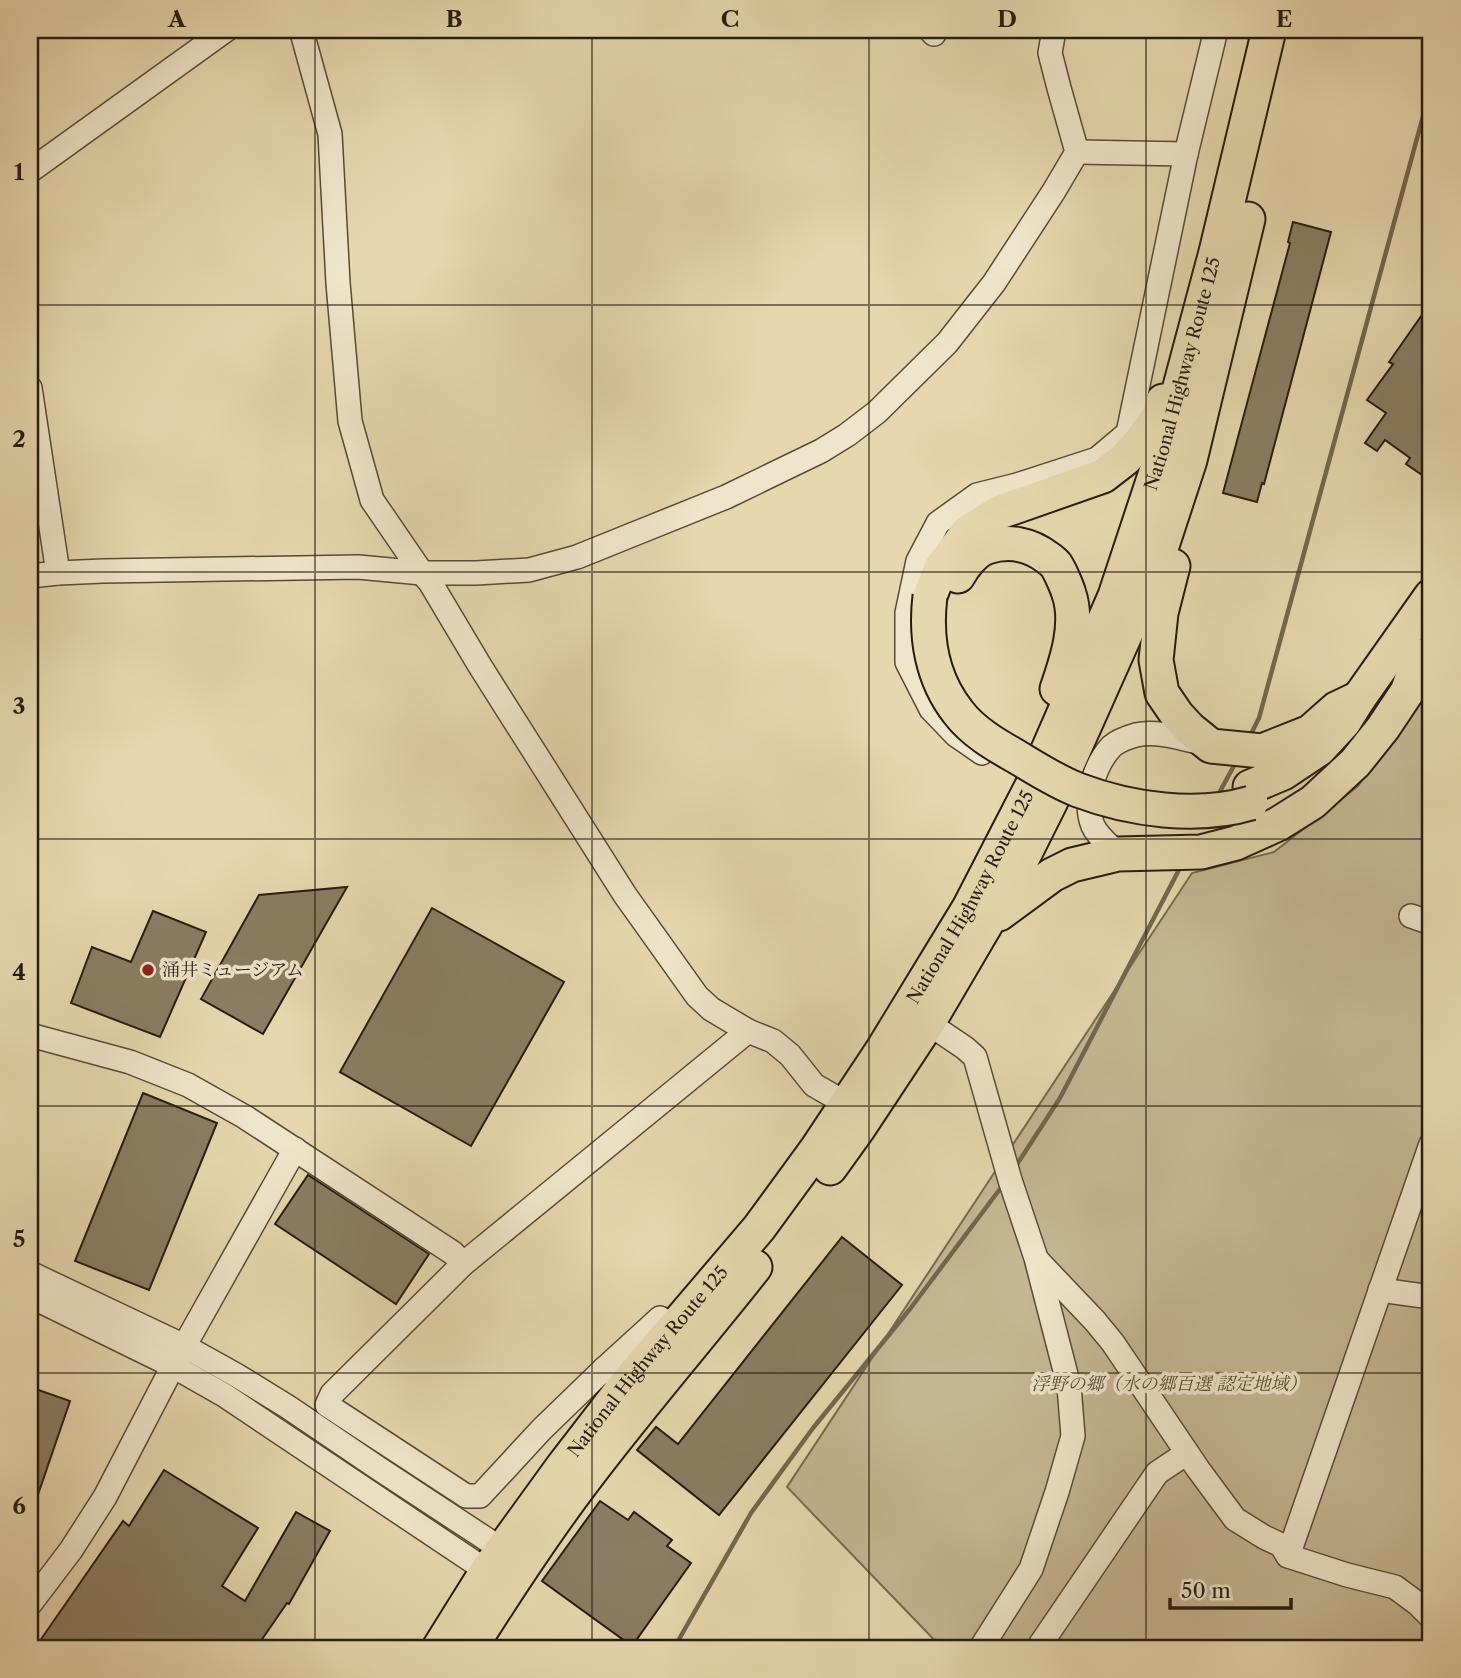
<svg xmlns="http://www.w3.org/2000/svg" width="1461" height="1678" font-family="'Libre Caslon Text','Noto Serif JP',serif">
	<style>
		.green { fill: #c5b793; stroke: #766a52; stroke-width: 2 }
		.lines { fill: none; stroke-linecap: round; stroke-linejoin: round }
		.stream { stroke: #72664f; stroke-width: 4.5 }
		.building { fill: #8a7d63; stroke: #261c11; stroke-width: 2 }
		.minor-casing { stroke: #564b38; stroke-width: 26 }
		.highway-casing { stroke: #261c11; stroke-width: 37 }
		.minor { stroke: #efe5ca; stroke-width: 23 }
		.highway { stroke: #e6d7ae; stroke-width: 33 }
		.highway-bridge-casing { stroke: #261c11; stroke-width: 37; stroke-linecap: butt }
		.highway-bridge { stroke: #e6d7ae; stroke-width: 33 }
		.grid { fill: none; stroke: #261c11; stroke-width: 2; stroke-opacity: 0.55 }
		.poi-dot { fill: #8f2418; stroke: #efe5ca; stroke-width: 2.5 }
		.labels { text-anchor: middle; stroke-width: 7; stroke-linejoin: round; paint-order: stroke }
		.street-label { font-size: 18px; fill: #261c11; stroke: #efe5ca }
		.poi-label { font-size: 18px; fill: #261c11; stroke: #efe5ca; text-anchor: start }
		.park-label { font-size: 18px; font-style: italic; fill: #564a38; stroke: #efe5ca }
		.neatline { fill: none; stroke: #261c11; stroke-width: 2.5 }
		.grid-label { font-size: 23px; text-anchor: middle; font-weight: bold; fill: #261c11 }
	</style>
	<rect width="100%" height="100%" fill="#e6d7ae"/>
	<filter id="stains"><feTurbulence type="fractalNoise" baseFrequency=".00286" numOctaves="4"/><feColorMatrix values="0 0 0 0 .2 0 0 0 0 .09 0 0 0 0 .02 0 0 0 .5 -.17"/></filter>
	<radialGradient id="worn" r=".72"><stop offset=".6" stop-color="#630" stop-opacity="0"/><stop offset="1" stop-color="#630" stop-opacity=".3"/></radialGradient>
	<path class="green" d="M1431 680V1648H942L787 1487 1192 873 1274 852 1358 786Z"/>
	<g class="lines">
		<g class="stream">
			<path d="M1250 736 1259 718 1431 87"/>
			<path d="M1218 795 1236 762"/>
			<path d="M1014 1169 1060 1098 1182 864"/>
			<path d="M674 1648 751 1513 813 1428 910 1309 1003 1185"/>
		</g>
	</g>
	<g class="building">
		<path d="M1293 222 1331 232 1264 484 1262 483 1257 502 1223 493 1290 243 1288 242Z"/>
		<path d="M1431 302V481L1406 464 1410 458 1385 440 1377 451 1365 443 1386 413 1367 400 1393 364 1389 362Z"/>
		<path d="M347 887 263 1034 201 999 259 895Z"/>
		<path d="M432 908 564 982 471 1146 340 1072Z"/>
		<path d="M153 911 206 932 160 1037 71 1003 92 947 131 962Z"/>
		<path d="M143 1093 217 1123 149 1290 75 1261Z"/>
		<path d="M308 1175 429 1254 396 1304 275 1224Z"/>
		<path d="M842 1237 902 1285 719 1515 637 1450 656 1427 678 1444Z"/>
		<path d="M30 1387 70 1401 32 1512H30Z"/>
		<path d="M164 1470 258 1528 222 1586 245 1601 296 1512 330 1531 289 1604 287 1603 256 1648H35L123 1521 129 1526Z"/>
		<path d="M600 1501 628 1520 634 1512 672 1540 667 1546 691 1563 632 1646 542 1581Z"/>
	</g>
	<g class="lines">
		<defs>
			<g id="minor">
				<path d="M300 30 303 36 330 134 338 283 350 421 372 500 422 573 430 582 480 666 625 895 697 996 711 1009 748 1031 773 1041 790 1055 814 1085 847 1104"/>
				<path d="M930 30 934 34"/>
				<path d="M1077 152 1186 154"/>
				<path d="M30 171 226 30"/>
				<path d="M30 388 58 573"/>
				<path d="M30 576 58 573 103 571 358 567 422 573H476L529 570 577 557 639 532 726 497 821 451 847 435 877 412 947 343 994 283 1054 191 1077 152 1059 88 1050 53 1054 30"/>
				<path d="M982 753 956 735 931 709 907 662V613L918 561 938 523 977 495 1017 485 1097 459 1128 433 1186 154 1216 30"/>
				<path d="M1118 854C1110 846 1098 837 1093 826 1083 801 1094 765 1112 746 1118 741 1129 737 1136 735 1158 730 1183 739 1205 744"/>
				<path d="M1411 916 1431 923"/>
				<path d="M916 1015 965 1048 975 1057 1010 1180 1036 1258 1069 1386 1073 1436 1057 1492 1031 1569 981 1648"/>
				<path d="M30 1035 130 1062 188 1085 245 1117 453 1253 463 1264"/>
				<path d="M1038 1261 1095 1321 1113 1343 1198 1469 1235 1519 1264 1537 1281 1545 1288 1556 1347 1575 1395 1587 1418 1604 1431 1617"/>
				<path d="M30 1273 184 1346 236 1375 288 1407 378 1468 477 1533 501 1549 508 1560"/>
				<path d="M1380 1290 1431 1297"/>
				<path d="M30 1296 173 1366 224 1395 487 1571 499 1572"/>
				<path d="M604 1369 660 1318 675 1327"/>
				<path d="M627 1383 604 1369 542 1429 480 1496H466L327 1405 332 1394 463 1264 748 1031"/>
				<path d="M1288 1556 1431 1144"/>
				<path d="M30 1604 71 1550 105 1497 173 1366 295 1149"/>
				<path d="M1038 1648 1157 1473 1187 1453"/>
			</g>
			<g id="highway">
				<path d="M1173 566 1161 613 1156 660 1162 693 1177 715 1190 729 1211 746 1262 751 1310 732 1336 709 1359 698"/>
				<path d="M958 576C964 565 975 551 987 547 1009 540 1030 544 1048 558 1048 558 1056 564 1056 565 1060 571 1067 587 1069 594 1079 624 1067 660 1057 689"/>
				<path d="M930 596 941 568 968 532 1000 512 1103 476 1125 459 1141 441 1159 416 1163 401"/>
				<path d="M1250 787 1283 773 1319 749 1344 722 1359 698 1431 596"/>
				<path d="M999 914 1052 875 1072 865 1118 854 1201 852 1236 843 1278 824 1313 802 1355 763 1383 728 1407 692 1420 656"/>
				<path d="M830 1168 858 1129 928 1023 1010 883 1051 801 1154 570 1190 460 1248 219"/>
				<path id="s1" d="M439 1648 487 1571 563 1466 627 1383 759 1228 816 1150 883 1049 969 908 1034 782 1115 596 1162 454 1216 252 1269 30"/>
				<path d="M470 1648C506 1591 543 1534 584 1480 639 1407 699 1338 755 1267"/>
			</g>
		</defs>
		<use href="#minor" class="minor-casing"/>
		<use href="#highway" class="highway-casing"/>
		<use href="#minor" class="minor"/>
		<use href="#highway" class="highway"/>
		<defs>
			<path id="highway-bridge" d="M930 596C925 637 932 679 958 712 973 732 996 745 1017 757 1037 769 1057 782 1078 790 1131 810 1197 819 1251 803"/>
		</defs>
		<use href="#highway-bridge" class="highway-bridge-casing"/>
		<use href="#highway-bridge" class="highway-bridge"/>
	</g>
	<path class="grid" d="M315 30V1648M592 30V1648M869 30V1648M1146 30V1648M30 305H1431M30 572H1431M30 839H1431M30 1106H1431M30 1373H1431"/>
	<circle class="poi-dot" cx="148" cy="970" r="7"/>
	<g class="labels">
		<g class="street-label">
			<text dy="6" stroke="none"><textPath href="#s1" startOffset="1489">National Highway Route 125</textPath></text>
			<text dy="6" stroke="none"><textPath href="#s1" startOffset="922">National Highway Route 125</textPath></text>
			<text dy="6" stroke="none"><textPath href="#s1" startOffset="355">National Highway Route 125</textPath></text>
		</g>
		<g class="poi-label">
			<text x="162" y="976">涌井ミュージアム</text>
		</g>
		<g class="park-label">
			<text x="1169" y="1390">浮野の郷（水の郷百選 認定地域）</text>
		</g>
	</g>
	<rect width="1461" height="1678" fill="none" stroke="#e6d7ae" stroke-width="77"/>
	<path d="M1170 1598v10h121v-10" fill="none" stroke="#261c11" stroke-width="3.5"/>
	<text x="1181" y="1598" font-size="21" fill="#261c11" stroke="#efe5ca" stroke-width="5" paint-order="stroke">50 m</text>
	<rect x="38" y="38" width="1384" height="1602" class="neatline"/>
	<g class="grid-label">
		<text x="177" y="27">A</text>
		<text x="454" y="27">B</text>
		<text x="730" y="27">C</text>
		<text x="1007" y="27">D</text>
		<text x="1284" y="27">E</text>
		<text x="19" y="180">1</text>
		<text x="19" y="447">2</text>
		<text x="19" y="714">3</text>
		<text x="19" y="980">4</text>
		<text x="19" y="1247">5</text>
		<text x="19" y="1514">6</text>
	</g>
	<rect width="100%" height="100%" filter="url(#stains)"/>
	<rect width="100%" height="100%" fill="url(#worn)"/>
</svg>
